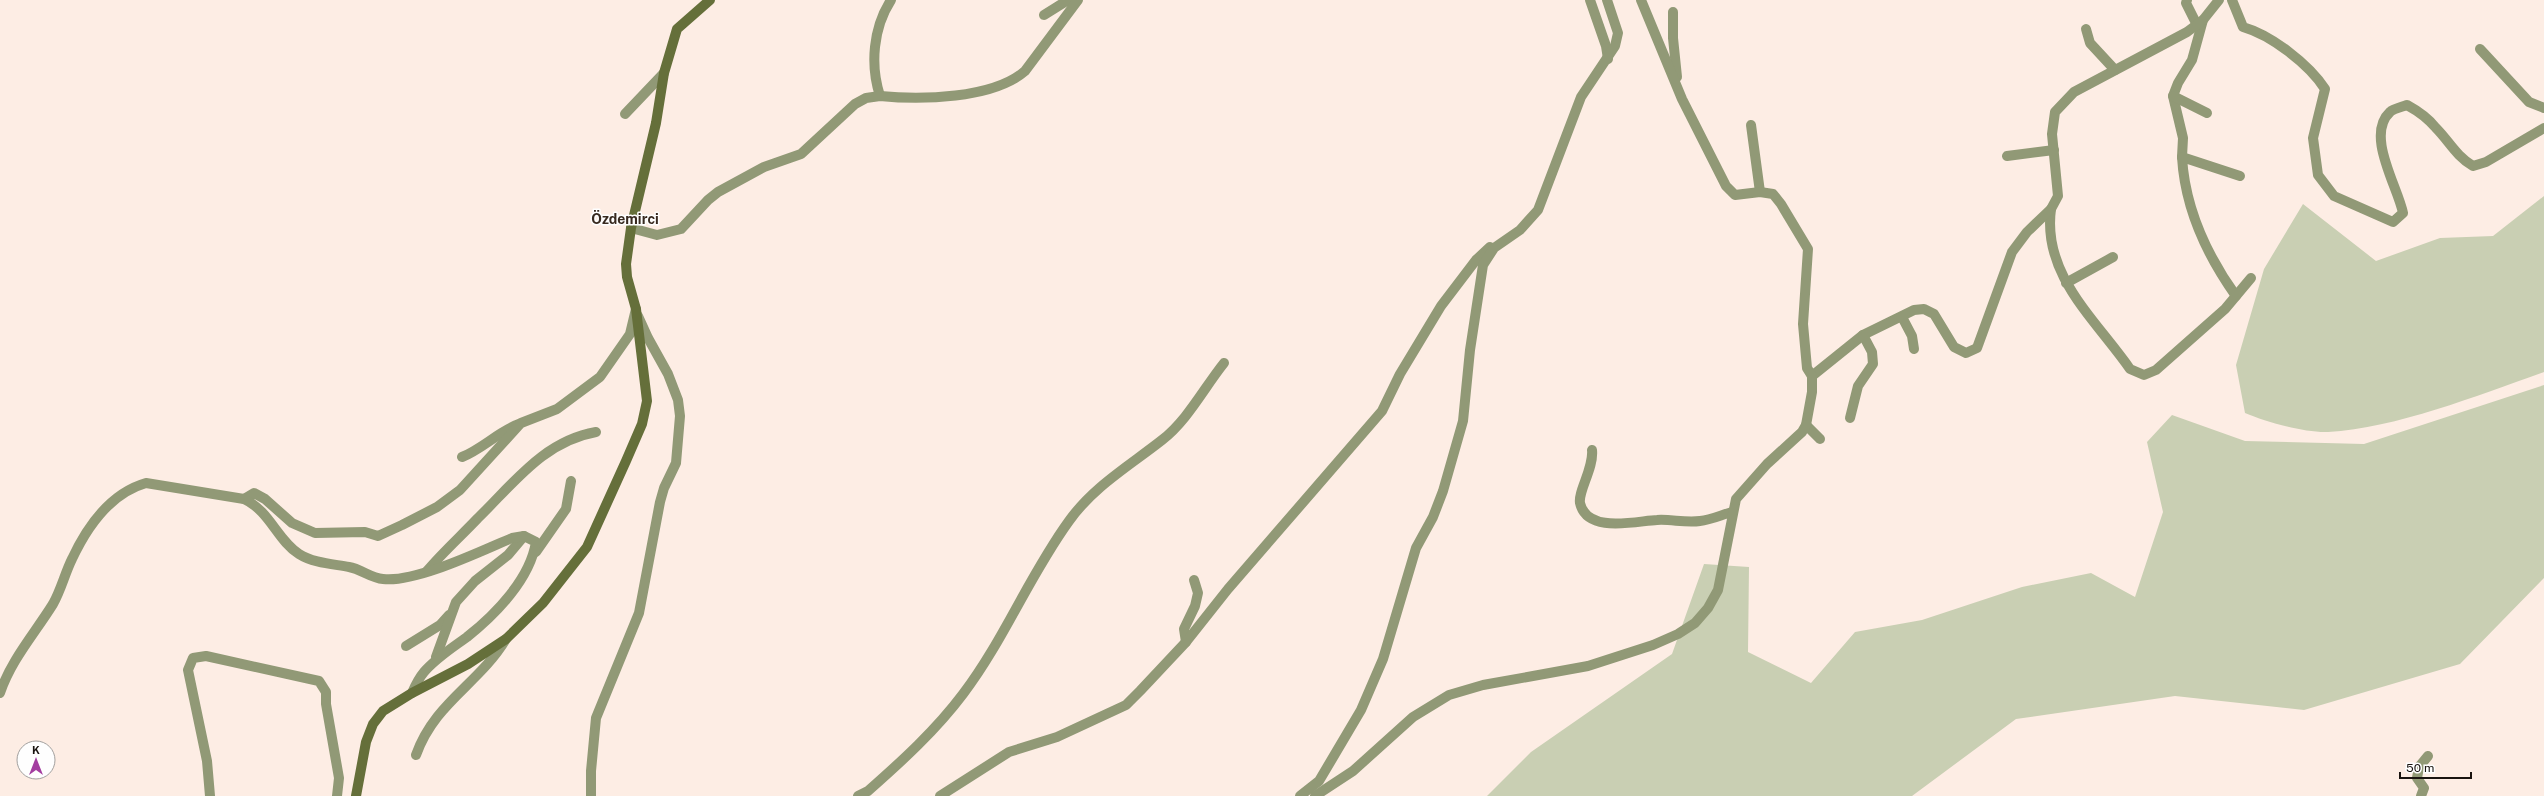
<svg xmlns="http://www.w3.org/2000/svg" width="2544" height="796" font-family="'Public Sans',sans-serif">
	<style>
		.green { fill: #c9cfb3 }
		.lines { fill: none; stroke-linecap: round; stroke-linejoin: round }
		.street { stroke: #919976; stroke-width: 10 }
		.secondary { stroke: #656f3a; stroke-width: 10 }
		.labels { text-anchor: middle; stroke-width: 3; stroke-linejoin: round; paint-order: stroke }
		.quarter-label { font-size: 14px; font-weight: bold; fill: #382a20; stroke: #fefefe }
	</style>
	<rect width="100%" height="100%" fill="#fdede4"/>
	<g class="green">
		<path d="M2544 196V372C2478 395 2397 428 2328 432 2305 433 2266 422 2245 413L2236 365 2264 269 2303 204 2376 261 2440 238 2493 236Z"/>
		<path d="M2544 385V578L2460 664 2304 710 2175 696 2016 719 1912 796H1487L1531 752 1672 654 1704 564 1749 567 1748 652 1811 683 1855 632 1922 620 2022 587 2091 573 2135 597 2163 512 2147 442 2172 415 2245 441 2364 444Z"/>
	</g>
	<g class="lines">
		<g class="street">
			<path d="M1590 0 1606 46 1608 59"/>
			<path d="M2187 0 2186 3 2197 25"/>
			<path d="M2232 0 2243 27C2271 35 2309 64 2325 89L2313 138 2318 175 2334 196 2393 222 2403 213C2398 187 2365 135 2390 112 2393 109 2402 107 2407 105 2418 111 2428 118 2436 128 2449 141 2456 156 2473 166L2486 162 2544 128"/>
			<path d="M1673 12V38L1677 77"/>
			<path d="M1044 15 1068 0"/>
			<path d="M2203 20 2192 60 2178 83 2173 96 2183 138 2182 157 2240 176"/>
			<path d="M2086 29 2090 43 2115 70"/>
			<path d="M2480 49 2529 102 2544 108"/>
			<path d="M880 96C870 65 873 28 891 0"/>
			<path d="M2173 96 2207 113"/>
			<path d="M625 114 664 73"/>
			<path d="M1751 125 1760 192"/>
			<path d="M2007 156 2054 150"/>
			<path d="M2182 157C2185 209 2206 254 2236 296"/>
			<path d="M2051 209C2042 275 2096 320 2130 369L2144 375 2156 370 2225 309 2251 278"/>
			<path d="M631 228 657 235 681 229 708 200 718 192 764 167 801 154 855 104 866 98 880 96C920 100 993 99 1025 71L1078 0"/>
			<path d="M2066 283 2113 257"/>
			<path d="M1902 317 1912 336 1914 349"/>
			<path d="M1812 376 1863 335 1914 310 1924 309 1934 314 1954 347 1966 353 1977 348 2012 252 2027 232 2051 209 2058 196 2052 134 2055 112 2074 92 2187 32 2203 20 2219 0"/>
			<path d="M1850 418 1858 386 1873 364 1872 352 1863 335"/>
			<path d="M1806 425 1820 439"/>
			<path d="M1592 450C1594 468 1578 491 1580 503 1587 534 1636 521 1657 520 1671 519 1685 523 1700 521 1711 520 1721 515 1732 512"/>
			<path d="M462 457C482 449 498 432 519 424"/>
			<path d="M244 499 254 493 265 499 292 523 315 533 365 532 378 536 402 525 437 507 460 490 521 423 557 409 600 377 630 334 636 309"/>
			<path d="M536 552 566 509 571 481"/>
			<path d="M427 571C443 552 461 536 478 518 514 483 544 441 596 432"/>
			<path d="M1186 642 1184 629 1195 606 1198 593 1194 580"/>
			<path d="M406 646 440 625 449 615"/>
			<path d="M436 657 456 602 475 581 508 555 524 536"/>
			<path d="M0 693C11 660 35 633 53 604 61 590 65 573 72 559 87 527 111 493 146 483L244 499C270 511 277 540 299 554 313 563 333 564 349 567 361 569 371 578 383 579 415 583 481 551 512 538L524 536 536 542C530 579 496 614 467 637 452 648 436 658 424 672 419 678 415 686 412 693"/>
			<path d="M416 755C435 702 479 684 506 639"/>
			<path d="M210 796 207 761 188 670 193 658 206 656 319 681 326 692V704L339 778 337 796"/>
			<path d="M591 796V771L596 718 639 613 660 502 664 488 676 463 680 416 678 400 668 374 648 338 638 316"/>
			<path d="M858 796 868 791C902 761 936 730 963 694 1004 640 1029 576 1069 521 1093 487 1129 466 1162 440 1187 421 1204 388 1224 363"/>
			<path d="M940 796 1009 752 1057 737 1126 705 1140 691 1186 642 1228 589 1382 411 1400 374 1441 306 1476 260 1490 247"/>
			<path d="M1300 796 1319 781 1361 710 1383 659 1416 548 1433 517 1443 491 1463 421 1470 350 1483 265 1494 248 1520 230 1538 210 1581 97 1615 46 1618 33 1607 0"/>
			<path d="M1315 796 1353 771 1413 717 1449 695 1483 685 1588 666 1653 645 1678 634 1695 623 1708 608 1718 590 1736 499 1767 464 1802 432 1806 425 1812 392V376L1807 368 1803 324 1808 249 1781 204 1773 194 1760 192 1735 195 1726 186 1682 99 1641 0"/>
			<path d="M2421 796 2424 788 2417 778 2419 767 2428 756"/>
		</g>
		<path class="secondary" d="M356 796 366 742 373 724 383 711 412 693 468 664 506 639 543 603 587 547 626 461 642 424 647 401 636 309 627 277 626 264 631 228 656 123 664 73 677 29 710 0"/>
	</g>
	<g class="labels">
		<g class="quarter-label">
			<text x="625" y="224">Özdemirci</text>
		</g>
	</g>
	<g transform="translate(36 760)"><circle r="19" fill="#fefefe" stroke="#a2a09e"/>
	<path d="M0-3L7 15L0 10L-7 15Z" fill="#a33da0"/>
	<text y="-6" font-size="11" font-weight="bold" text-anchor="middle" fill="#19130f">K</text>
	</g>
	<path d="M2400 772v6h71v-6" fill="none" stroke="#19130f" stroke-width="2"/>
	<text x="2406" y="772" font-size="12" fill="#19130f" stroke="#fefefe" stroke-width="3" paint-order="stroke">50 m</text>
</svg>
